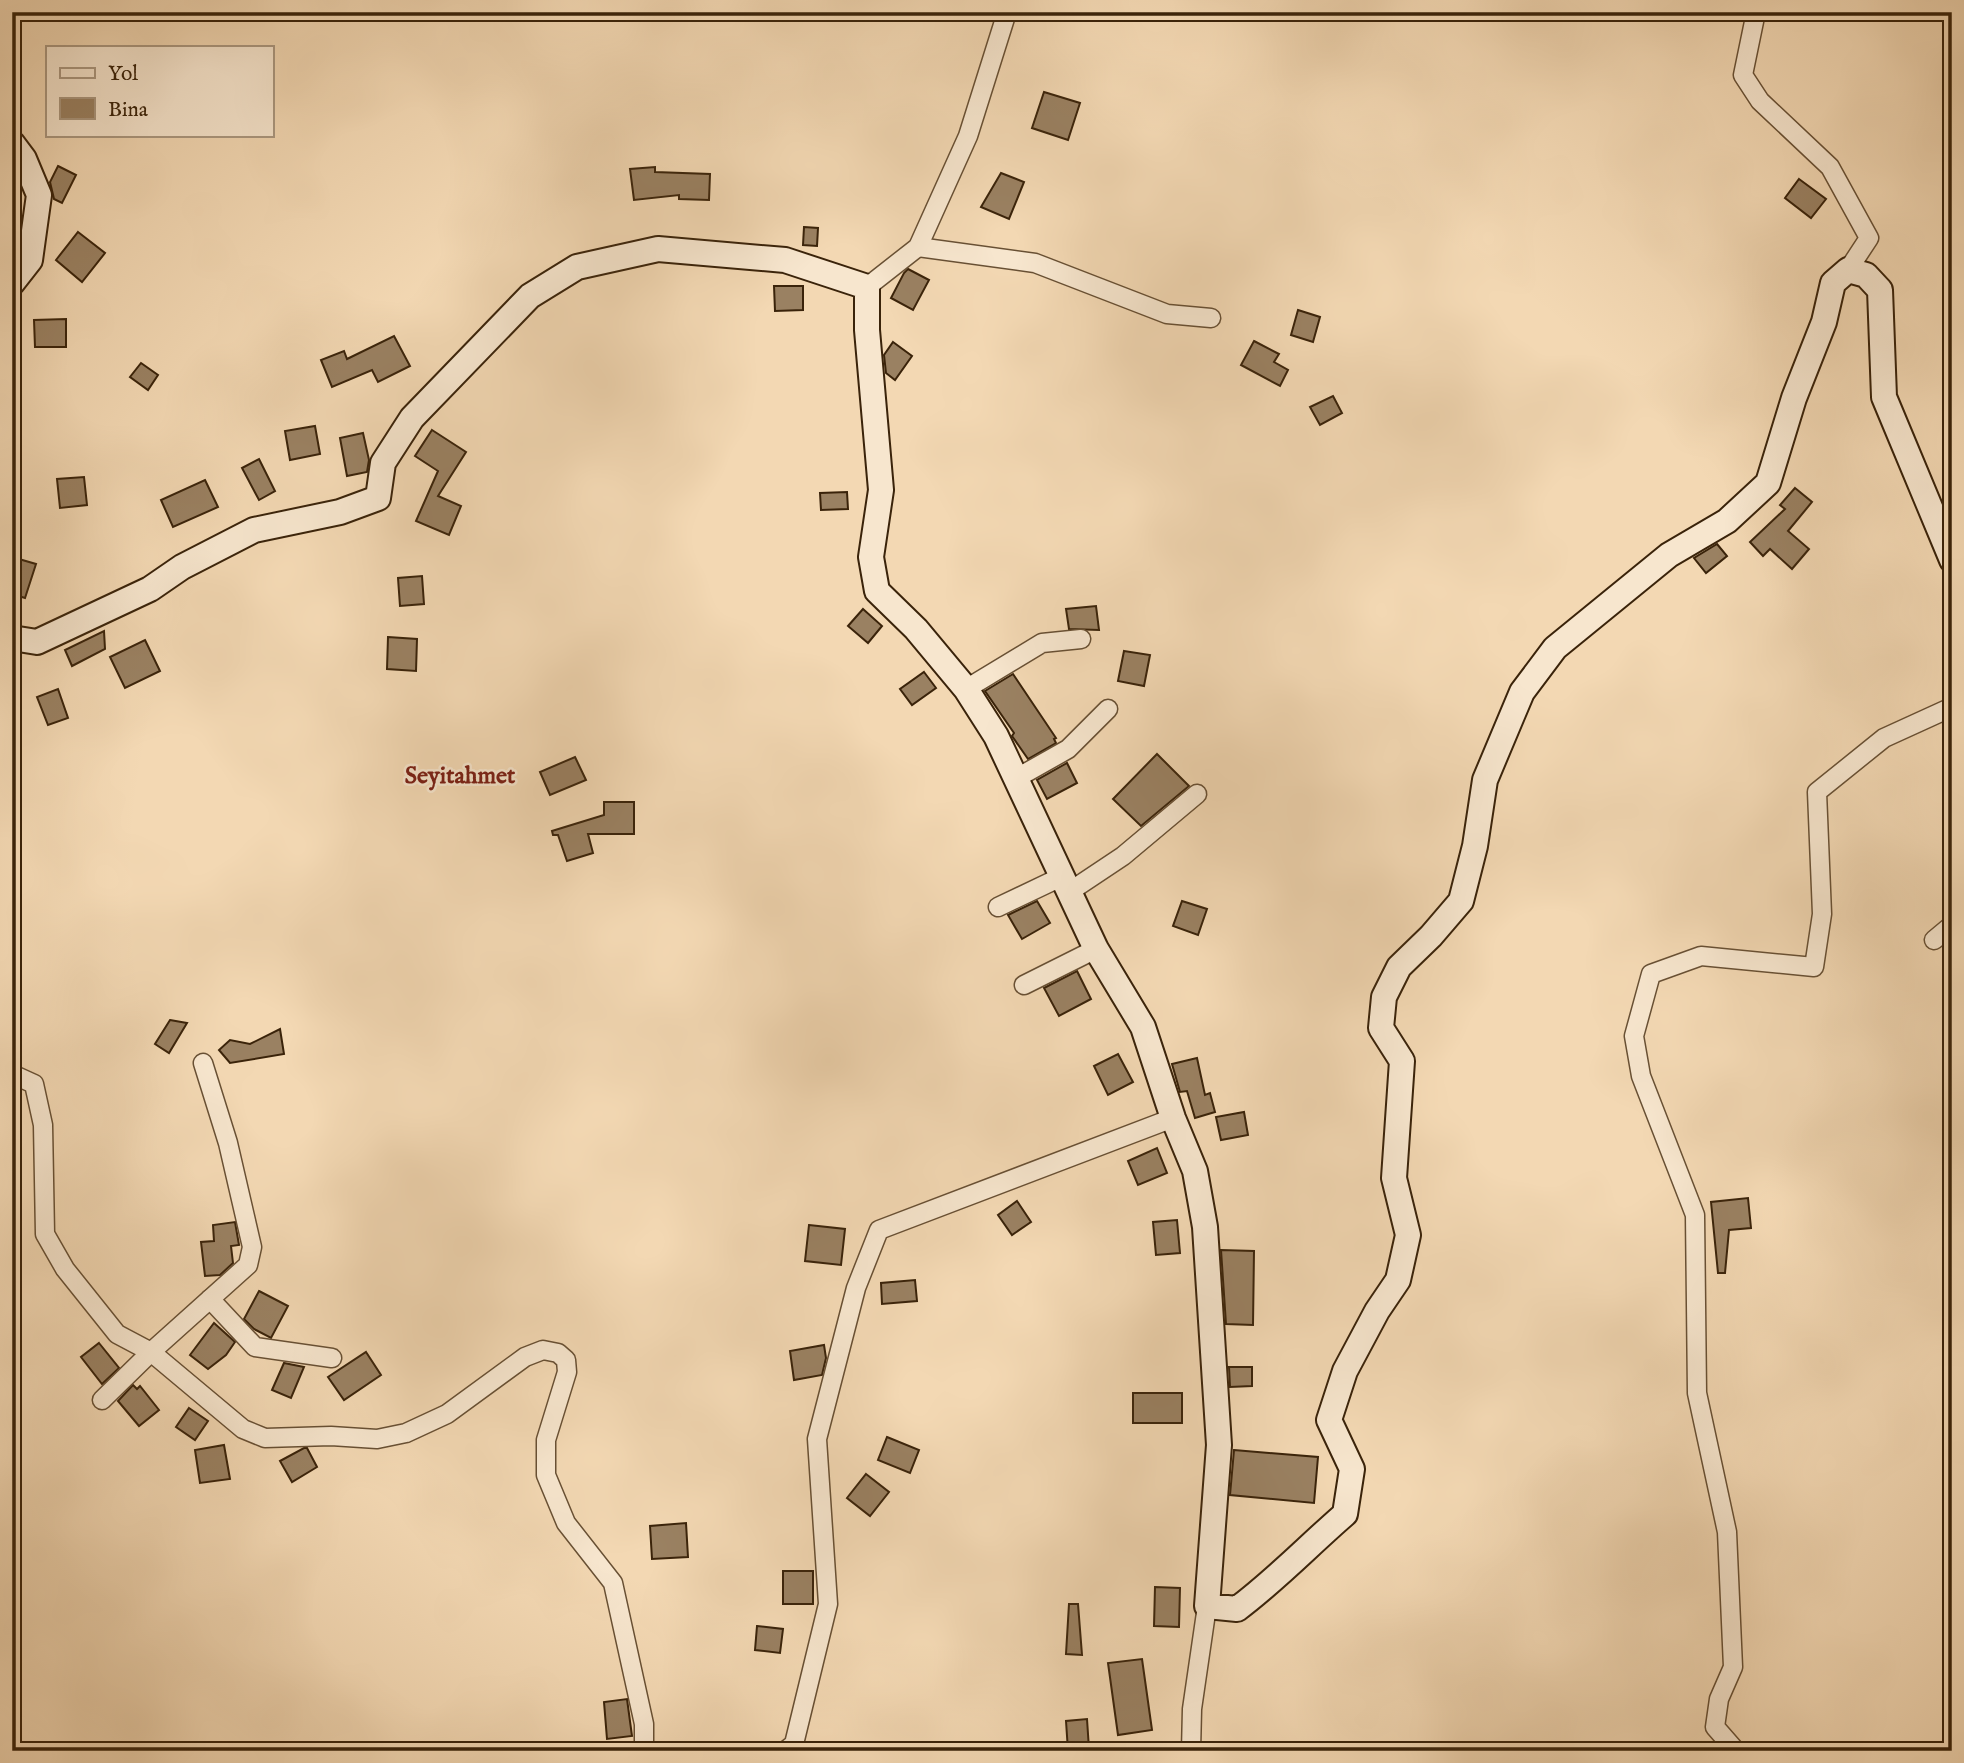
<svg xmlns="http://www.w3.org/2000/svg" width="1964" height="1763" font-family="'IM FELL English',serif">
	<style>
		.building { fill: #9a8162; stroke: #3a230a; stroke-width: 2 }
		.lines { fill: none; stroke-linecap: round; stroke-linejoin: round }
		.street-casing { stroke: #685034; stroke-width: 21 }
		.secondary-casing { stroke: #3a230a; stroke-width: 28 }
		.street { stroke: #f7e6ce; stroke-width: 18 }
		.secondary { stroke: #f7e6ce; stroke-width: 24 }
		.labels { text-anchor: middle; stroke-width: 5; stroke-linejoin: round; paint-order: stroke }
		.quarter-label { font-size: 24px; font-weight: bold; fill: #7a1f14; stroke: #f7e6ce }
	</style>
	<rect width="100%" height="100%" fill="#f3d8b3"/>
	<filter id="stains"><feTurbulence type="fractalNoise" baseFrequency=".00286" numOctaves="4"/><feColorMatrix values="0 0 0 0 .2 0 0 0 0 .09 0 0 0 0 .02 0 0 0 .5 -.17"/></filter>
	<radialGradient id="worn" r=".72"><stop offset=".6" stop-color="#630" stop-opacity="0"/><stop offset="1" stop-color="#630" stop-opacity=".3"/></radialGradient>
	<g class="building">
		<path d="M1044 92 1080 103 1068 140 1032 128Z"/>
		<path d="M58 166 76 175 62 203 54 199 50 182Z"/>
		<path d="M655 167V172L710 174 709 200 679 199V195L634 200 630 169Z"/>
		<path d="M1001 173 1024 182 1009 219 981 207Z"/>
		<path d="M1799 179 1826 199 1811 218 1785 198Z"/>
		<path d="M804 227 818 228 817 246 803 245Z"/>
		<path d="M78 232 105 253 82 282 56 260Z"/>
		<path d="M908 269 929 280 913 310 891 298 904 273Z"/>
		<path d="M774 286H803V310L775 311Z"/>
		<path d="M1298 310 1320 317 1313 342 1291 335Z"/>
		<path d="M66 319V347H35L34 320Z"/>
		<path d="M394 336 410 366 378 382 372 370 332 387 321 360 344 351 347 359Z"/>
		<path d="M1254 341 1279 354 1274 362 1288 370 1280 386 1241 365Z"/>
		<path d="M893 342 912 356 895 380 886 373 884 355Z"/>
		<path d="M141 363 158 375 148 390 130 377Z"/>
		<path d="M1333 396 1342 413 1320 425 1310 407Z"/>
		<path d="M315 426 320 454 290 460 285 431Z"/>
		<path d="M432 430 466 452 438 496 461 506 449 535 416 521 438 471 415 456Z"/>
		<path d="M363 433 369 460 367 472 347 476 340 438Z"/>
		<path d="M259 459 275 491 259 500 242 468Z"/>
		<path d="M84 477 87 505 60 508 57 479Z"/>
		<path d="M205 480 218 507 173 527 161 500Z"/>
		<path d="M1795 488 1812 502 1788 531 1809 549 1792 569 1770 549 1763 556 1750 542 1785 509 1780 505Z"/>
		<path d="M847 492 848 509 821 510 820 493Z"/>
		<path d="M1717 544 1727 556 1706 573 1694 558Z"/>
		<path d="M12 557 36 564 25 598 12 594Z"/>
		<path d="M422 576 424 604 400 606 398 578Z"/>
		<path d="M1096 606 1099 630 1069 629 1066 609Z"/>
		<path d="M863 609 882 626 868 643 848 626Z"/>
		<path d="M104 631 105 649 72 666 65 650Z"/>
		<path d="M388 637 417 639 416 671 387 669Z"/>
		<path d="M145 640 160 671 125 688 110 657Z"/>
		<path d="M1124 651 1150 655 1144 686 1118 681Z"/>
		<path d="M924 672 936 688 912 705 900 689Z"/>
		<path d="M1013 674 1056 738 1054 739 1056 743 1028 759 1012 736 1014 733 985 691Z"/>
		<path d="M58 689 68 718 48 725 37 697Z"/>
		<path d="M1157 754 1189 786 1141 826 1113 799Z"/>
		<path d="M575 757 586 780 550 795 540 772Z"/>
		<path d="M1067 763 1077 783 1047 799 1037 780Z"/>
		<path d="M604 802H634V834H588L593 853 567 861 558 835H553L552 831 604 815Z"/>
		<path d="M1037 901 1050 923 1022 939 1008 915Z"/>
		<path d="M1182 901 1207 909 1198 935 1173 926Z"/>
		<path d="M1077 971 1091 999 1059 1016 1044 988Z"/>
		<path d="M170 1020 187 1023 169 1053 155 1044Z"/>
		<path d="M280 1029 284 1054 230 1063 219 1050 230 1040 250 1044Z"/>
		<path d="M1118 1054 1133 1082 1108 1095 1094 1066Z"/>
		<path d="M1197 1058 1205 1095 1210 1093 1215 1112 1195 1118 1187 1091 1180 1092 1172 1064Z"/>
		<path d="M1244 1112 1248 1135 1221 1140 1216 1117Z"/>
		<path d="M1157 1148 1167 1173 1138 1185 1128 1161Z"/>
		<path d="M1748 1198 1751 1228 1729 1230 1725 1273H1718L1711 1202Z"/>
		<path d="M1017 1201 1031 1222 1012 1235 998 1215Z"/>
		<path d="M1177 1220 1180 1253 1156 1255 1153 1222Z"/>
		<path d="M235 1222 239 1245 231 1246 233 1263 220 1275 205 1276 201 1242 214 1241 213 1225Z"/>
		<path d="M809 1225 845 1229 841 1265 805 1261Z"/>
		<path d="M1221 1250 1254 1251 1253 1325 1226 1324Z"/>
		<path d="M915 1280 917 1301 882 1304 881 1283Z"/>
		<path d="M259 1291 288 1306 271 1338 254 1329 244 1319Z"/>
		<path d="M214 1323 235 1342 226 1355 208 1369 190 1355Z"/>
		<path d="M99 1343 119 1368 102 1384 81 1357Z"/>
		<path d="M824 1345 826 1358 822 1375 794 1380 790 1351Z"/>
		<path d="M366 1352 381 1375 344 1400 328 1377Z"/>
		<path d="M284 1363 304 1367 291 1398 272 1390Z"/>
		<path d="M1229 1367H1252V1386L1230 1387Z"/>
		<path d="M133 1385 137 1389 140 1386 159 1410 139 1426 118 1401Z"/>
		<rect x="1133" y="1393" width="49" height="30"/>
		<path d="M189 1408 208 1421 195 1440 176 1427Z"/>
		<path d="M887 1437 919 1450 910 1473 878 1460Z"/>
		<path d="M224 1445 230 1479 200 1483 195 1450Z"/>
		<path d="M304 1448H307L317 1467 292 1482 280 1461Z"/>
		<path d="M1234 1450 1318 1457 1314 1503 1230 1495Z"/>
		<path d="M866 1474 889 1492 870 1516 847 1498Z"/>
		<path d="M686 1523 688 1557 652 1559 650 1526Z"/>
		<rect x="783" y="1571" width="30" height="33"/>
		<path d="M1155 1587 1180 1588 1179 1627 1154 1626Z"/>
		<path d="M1069 1604H1078L1082 1655 1066 1654Z"/>
		<path d="M757 1626 783 1629 780 1653 755 1650Z"/>
		<path d="M1142 1659 1152 1730 1118 1735 1108 1663Z"/>
		<path d="M627 1699 632 1736 607 1739 604 1702Z"/>
		<path d="M1087 1719 1089 1749 1068 1751 1066 1721Z"/>
	</g>
	<g class="lines">
		<defs>
			<g id="street">
				<path d="M1756 12 1743 75 1760 101 1830 167 1869 238 1848 270"/>
				<path d="M918 247 1035 263 1167 314 1211 318"/>
				<path d="M867 287 918 247 968 136 1007 12"/>
				<path d="M966 689 1042 643 1081 639"/>
				<path d="M1015 779 1068 749 1108 709"/>
				<path d="M1069 892 1123 856 1197 794"/>
				<path d="M998 907 1061 877"/>
				<path d="M1934 940 1952 925"/>
				<path d="M1024 985 1096 949"/>
				<path d="M12 1074 34 1084 43 1125 45 1234 65 1269 117 1334 151 1352 248 1265 252 1247 228 1143 203 1063"/>
				<path d="M210 1299 255 1347 332 1358"/>
				<path d="M102 1400 151 1352 243 1429 265 1438 331 1436 377 1439 406 1433 447 1414 525 1357 543 1350 558 1353 566 1360 567 1372 546 1440V1475L566 1523 613 1583 644 1724V1751"/>
				<path d="M785 1751 794 1744 828 1604 817 1439 856 1288 879 1230 1173 1118"/>
				<path d="M1191 1751 1192 1709 1207 1606"/>
				<path d="M1736 1751 1715 1727 1719 1699 1733 1667 1727 1532 1697 1393 1695 1215 1641 1076 1634 1036 1651 974 1701 956 1814 967 1822 914 1817 792 1884 738 1952 707"/>
			</g>
			<g id="secondary">
				<path d="M12 143 24 159 39 195 30 260 12 283"/>
				<path d="M12 638 37 642 150 589 182 567 254 530 340 512 378 498 383 463 412 418 530 296 577 267 658 249 785 260 867 287V330L881 490 871 557 877 591 916 629 966 689 996 736 1096 949 1143 1027 1173 1118 1195 1171 1205 1227 1219 1445 1207 1606 1237 1609C1276 1580 1309 1545 1345 1514L1352 1469 1329 1420 1345 1371 1377 1311 1398 1280 1408 1235 1394 1178 1402 1061 1381 1028 1384 997 1399 967 1431 936 1461 901 1475 846 1485 780 1522 692 1555 648 1669 555 1727 521 1768 483 1794 398 1824 322 1833 283 1848 270 1866 275 1880 290 1884 397 1952 560"/>
			</g>
		</defs>
		<use href="#street" class="street-casing"/>
		<use href="#secondary" class="secondary-casing"/>
		<use href="#street" class="street"/>
		<use href="#secondary" class="secondary"/>
	</g>
	<g class="labels">
		<g class="quarter-label">
			<text x="460" y="783">Seyitahmet</text>
		</g>
	</g>
	<rect width="1964" height="1763" fill="none" stroke="#f3d8b3" stroke-width="42"/>
	<rect x="14" y="14" width="1936" height="1735" fill="none" stroke="#3a230a" stroke-width="3.5"/>
	<rect x="21" y="21" width="1922" height="1721" fill="none" stroke="#3a230a" stroke-width="2"/>
	<rect x="46" y="46" width="228" height="91" fill="#f7e6ce" stroke="#ab9880" stroke-width="2"/>
	<rect x="60" y="68" width="35" height="10" fill="#f7e6ce" stroke="#ab9880" stroke-width="2"/>
	<text x="108" y="80" font-size="21" fill="#3a230a">Yol</text>
	<rect x="60" y="98" width="35" height="21" fill="#9a8162" stroke="#ab9880" stroke-width="2"/>
	<text x="108" y="116" font-size="21" fill="#3a230a">Bina</text>
	<rect width="100%" height="100%" filter="url(#stains)"/>
	<rect width="100%" height="100%" fill="url(#worn)"/>
</svg>
